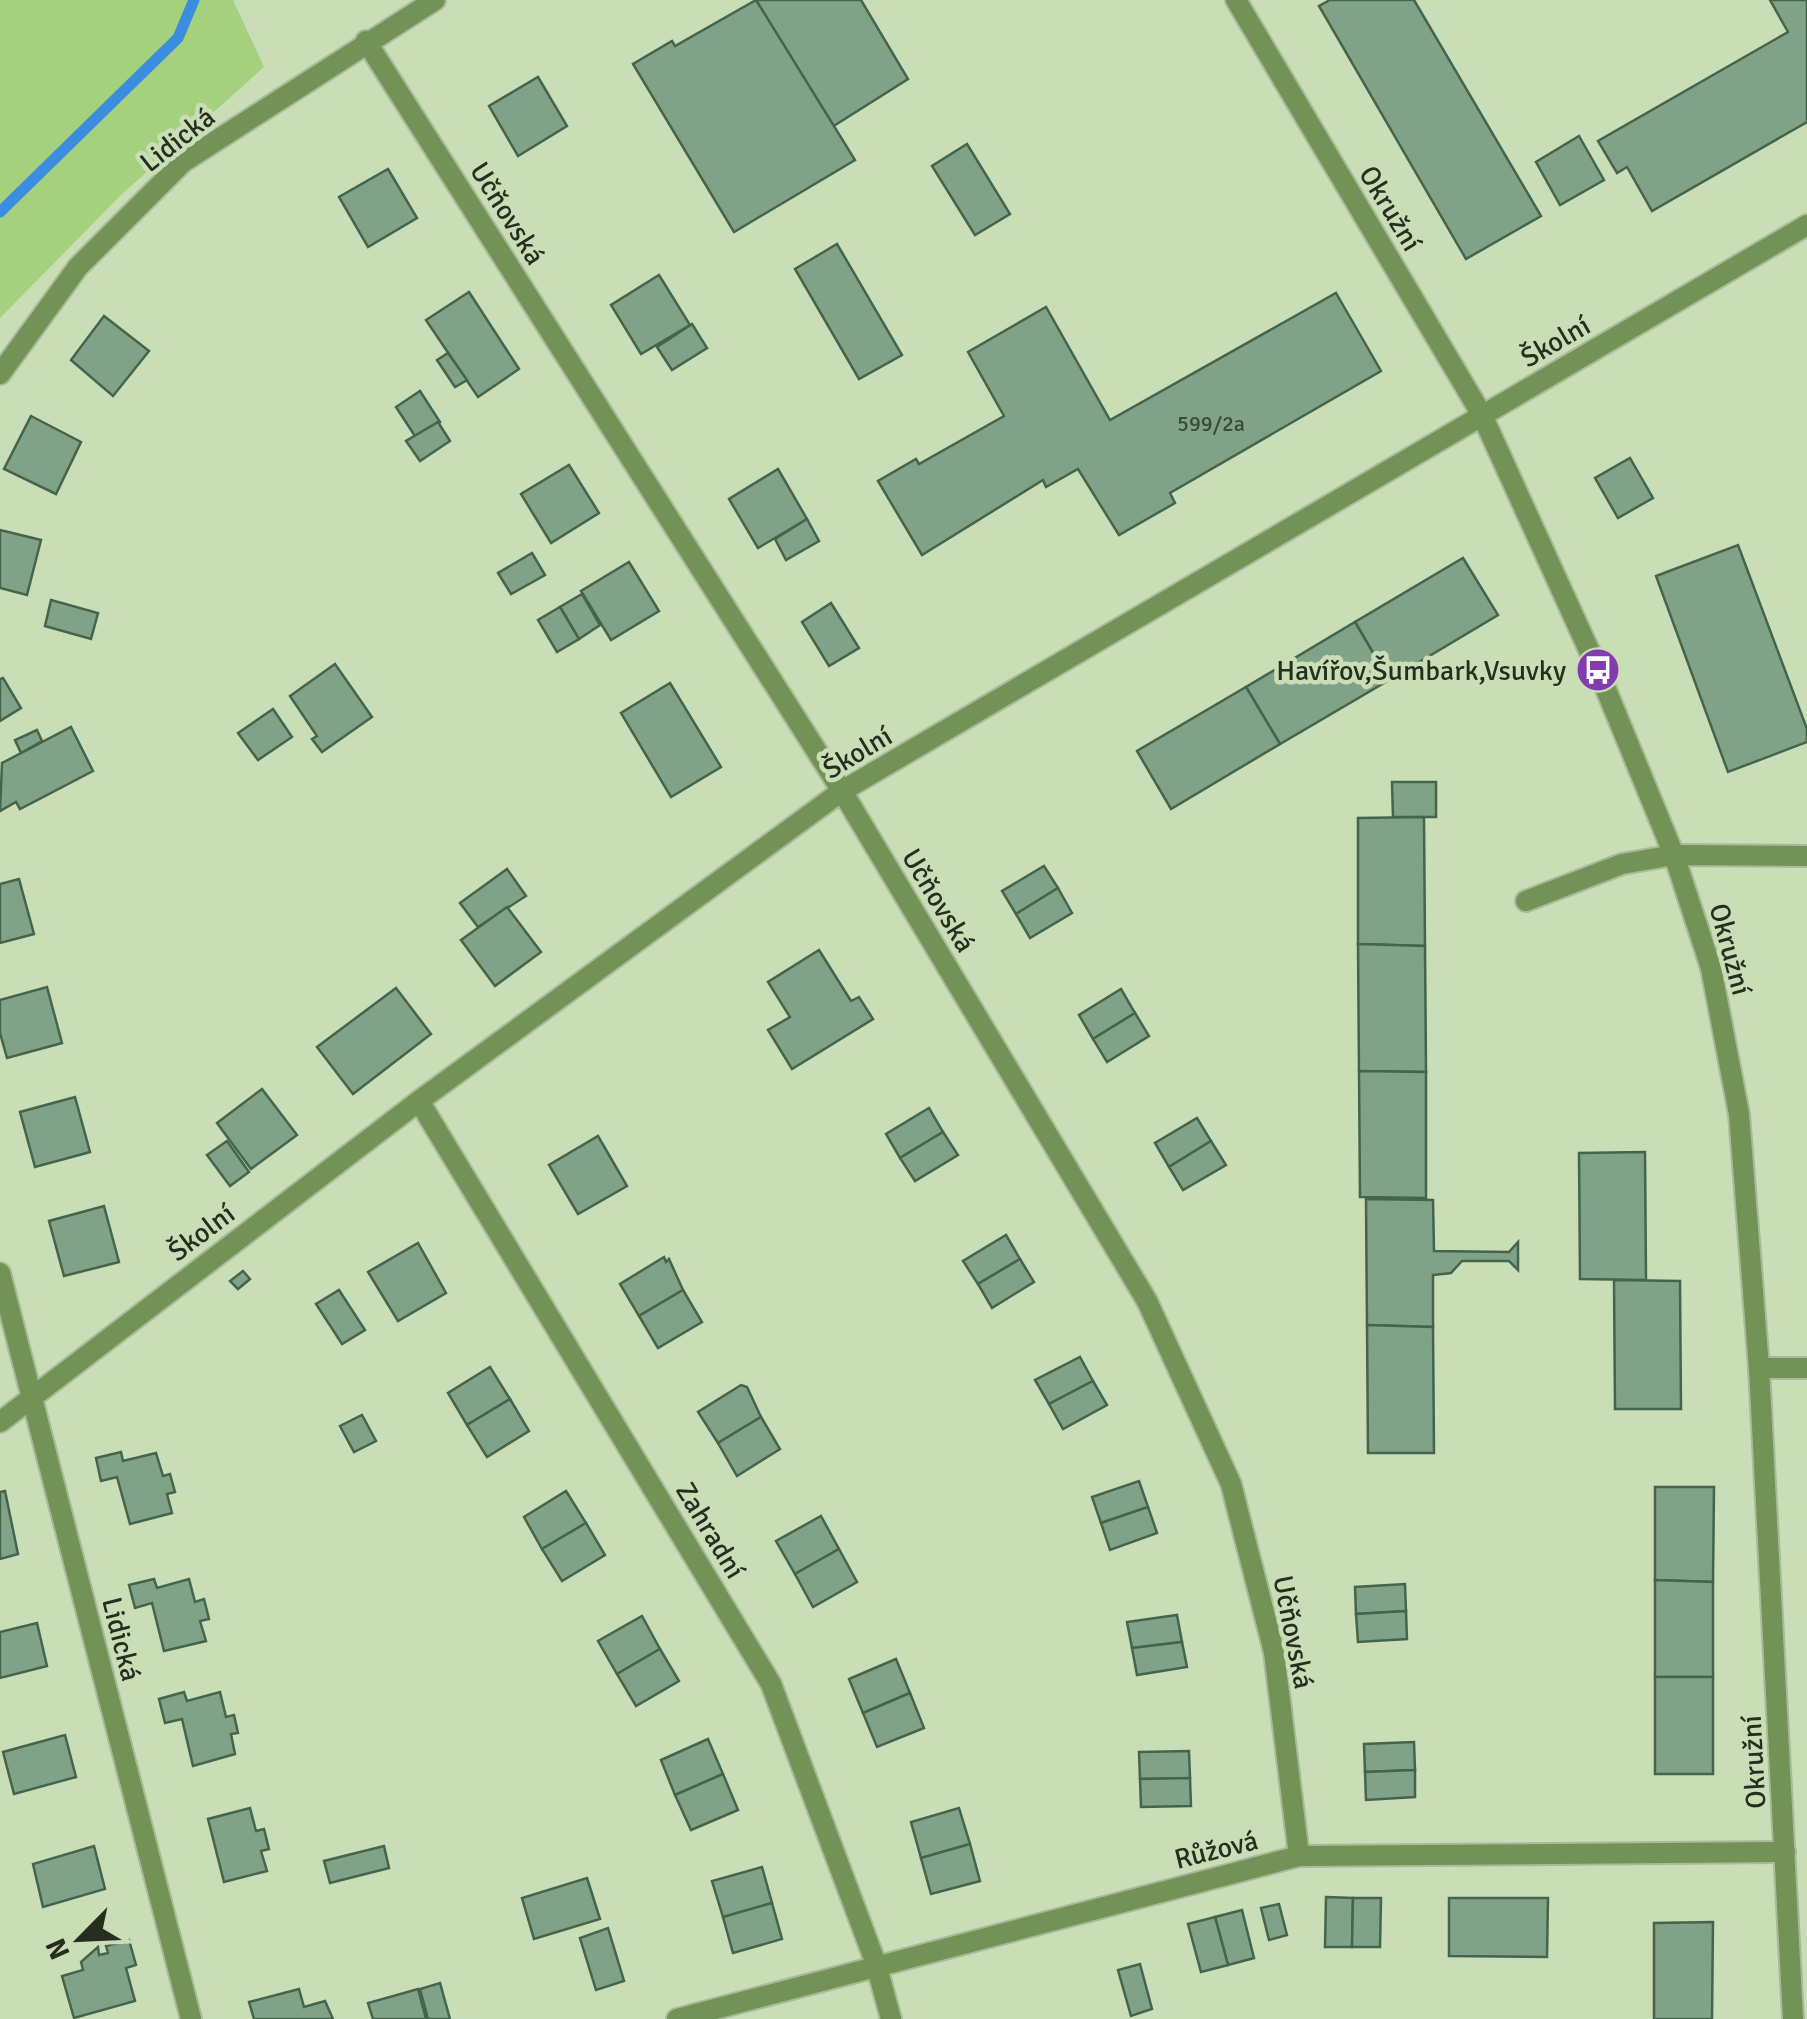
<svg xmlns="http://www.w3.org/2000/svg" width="1807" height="2019" font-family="Signika,sans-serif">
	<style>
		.green { fill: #a5d07d }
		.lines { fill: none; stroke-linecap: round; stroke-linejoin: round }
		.stream { stroke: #3a8ddf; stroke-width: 11 }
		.building { fill: #80a387; stroke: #44654c; stroke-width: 2.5 }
		.minor-casing { stroke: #a8ba99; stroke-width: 24 }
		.tertiary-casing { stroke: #a8ba99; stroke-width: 24 }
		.minor { stroke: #739255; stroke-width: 20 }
		.tertiary { stroke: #739255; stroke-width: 20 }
		.labels { text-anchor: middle; stroke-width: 9; stroke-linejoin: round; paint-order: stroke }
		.number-label { font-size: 22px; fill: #3c4b39 }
		.street-label { font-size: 28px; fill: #262e1f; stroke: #c9ddb7 }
		.poi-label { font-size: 28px; fill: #262e1f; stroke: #c9ddb7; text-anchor: end }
	</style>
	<rect width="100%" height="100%" fill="#c9ddb7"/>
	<path class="green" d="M0 0H233L264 67 122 194 0 318Z"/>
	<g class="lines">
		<path class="stream" d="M0 212 178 38 194 0"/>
	</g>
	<g class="building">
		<path d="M756 0H861L908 79 832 127Z"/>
		<path d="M756 0 855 160 734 232 633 64 672 41 675 46Z"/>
		<path d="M1330 0H1414L1541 216 1466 259 1319 6Z"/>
		<path d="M1770 0H1807V122L1652 211 1627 167 1617 173 1598 141 1788 32Z"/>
		<path d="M538 77 567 126 518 156 489 106Z"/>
		<path d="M1579 136 1604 180 1560 205 1536 162Z"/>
		<path d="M967 144 1010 214 975 235 932 166Z"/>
		<path d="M388 169 417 218 368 247 339 197Z"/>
		<path d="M837 244 902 355 859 379 795 269Z"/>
		<path d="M659 275 690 325 641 354 611 305Z"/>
		<path d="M469 292 519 369 478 397 426 320Z"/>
		<path d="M1336 293 1381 371 1170 493 1175 503 1119 535 1078 469 1046 487 1043 480 922 555 878 481 916 459 919 464 1004 416 968 352 1046 307 1110 420Z"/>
		<path d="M104 316 149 351 113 396 71 360Z"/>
		<path d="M692 324 707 348 672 370 657 347Z"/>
		<path d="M448 353 467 380 455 387 437 360Z"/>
		<path d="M420 391 440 422 415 436 396 407Z"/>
		<path d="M31 416 81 442 56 494 4 469Z"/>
		<path d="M438 422 450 441 420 461 406 441Z"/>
		<path d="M1630 458 1653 498 1618 518 1595 478Z"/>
		<path d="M569 465 599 513 551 543 521 494Z"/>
		<path d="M778 469 807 519 758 548 729 499Z"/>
		<path d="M807 519 819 541 786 560 775 539Z"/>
		<path d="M0 530 41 540 27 595 0 588Z"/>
		<path d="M1738 545 1807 729V742L1728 772 1656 576Z"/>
		<path d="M532 553 545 575 511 594 498 573Z"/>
		<path d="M1463 558 1498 615 1389 680 1355 622Z"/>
		<path d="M629 562 659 611 611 640 581 591Z"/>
		<path d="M582 594 600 625 579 639 560 607Z"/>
		<path d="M51 600 98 613 91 639 45 626Z"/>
		<path d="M831 603 859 648 829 666 802 622Z"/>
		<path d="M560 607 579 639 557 652 538 620Z"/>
		<path d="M1355 622 1389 680 1280 744 1246 687Z"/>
		<path d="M335 664 372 717 322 752 312 739 317 736 290 696Z"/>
		<path d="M3 678 21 708 0 721V679Z"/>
		<path d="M670 683 721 767 671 797 621 713Z"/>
		<path d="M1246 687 1280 744 1171 809 1137 751Z"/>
		<path d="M273 709 292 737 258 760 238 733Z"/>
		<path d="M71 727 93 771 20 809 16 802 0 811 2 763Z"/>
		<path d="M37 730 42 741 21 753 15 740Z"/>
		<path d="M1392 782H1436V817H1393Z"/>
		<path d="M1424 817 1425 946 1358 944V818Z"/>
		<path d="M1044 866 1058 888 1016 914 1002 891Z"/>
		<path d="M507 869 526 896 478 927 460 903Z"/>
		<path d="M19 879 34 934 0 943V884Z"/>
		<path d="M1058 888 1072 913 1030 938 1016 914Z"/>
		<path d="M507 907 541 952 495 986 461 940Z"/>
		<path d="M1358 944 1425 946 1426 1072 1359 1071Z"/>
		<path d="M819 950 851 1001 859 997 873 1019 792 1069 768 1030 790 1017 768 982Z"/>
		<path d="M47 987 62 1043 7 1058 0 1033V1000Z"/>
		<path d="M396 988 431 1034 353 1094 317 1047Z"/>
		<path d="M1121 989 1135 1013 1093 1039 1079 1015Z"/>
		<path d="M1135 1013 1149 1036 1107 1062 1093 1039Z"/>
		<path d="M1359 1071 1426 1072V1198L1360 1197Z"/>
		<path d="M262 1089 297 1135 251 1169 217 1123Z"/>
		<path d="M75 1097 90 1152 35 1167 20 1112Z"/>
		<path d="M929 1108 943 1132 900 1158 886 1134Z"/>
		<path d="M1197 1118 1211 1141 1169 1167 1155 1143Z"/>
		<path d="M943 1132 958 1155 915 1181 900 1158Z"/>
		<path d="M598 1136 627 1186 578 1214 549 1165Z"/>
		<path d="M227 1141 249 1172 230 1186 207 1155Z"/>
		<path d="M1211 1141 1226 1165 1183 1190 1169 1167Z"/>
		<path d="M1645 1152 1646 1280 1580 1279 1579 1153Z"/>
		<path d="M1366 1199 1433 1200 1434 1251 1509 1252 1518 1242V1270L1509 1261H1462L1451 1273 1433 1275V1327L1367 1325Z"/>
		<path d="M104 1206 119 1262 64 1276 49 1221Z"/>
		<path d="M1006 1235 1020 1259 978 1284 963 1261Z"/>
		<path d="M418 1243 446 1293 398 1321 368 1272Z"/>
		<path d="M664 1257 666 1262 669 1259 683 1290 639 1316 620 1284Z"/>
		<path d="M1020 1259 1034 1282 992 1308 978 1284Z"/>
		<path d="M243 1271 250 1279 238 1289 230 1281Z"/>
		<path d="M1614 1280 1680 1281 1681 1409H1615Z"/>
		<path d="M339 1290 365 1330 342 1344 316 1304Z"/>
		<path d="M683 1290 702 1322 658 1348 639 1316Z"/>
		<path d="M1367 1325 1433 1327 1434 1453H1368Z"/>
		<path d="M1080 1357 1093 1381 1049 1404 1035 1380Z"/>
		<path d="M490 1367 510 1399 467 1425 448 1393Z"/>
		<path d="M1093 1381 1107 1405 1063 1429 1049 1404Z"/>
		<path d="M741 1385 747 1387 761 1417 718 1443 698 1412Z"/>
		<path d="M510 1399 529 1431 487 1457 467 1425Z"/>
		<path d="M362 1415 376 1441 354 1452 340 1426Z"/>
		<path d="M761 1417 780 1449 737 1476 718 1443Z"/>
		<path d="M121 1452 123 1461 156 1453 163 1476 170 1474 175 1492 167 1494 172 1513 130 1524 117 1477 101 1481 96 1458Z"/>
		<path d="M1139 1481 1148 1507 1101 1523 1092 1497Z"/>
		<path d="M1655 1487H1714L1713 1582 1655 1580Z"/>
		<path d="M5 1491 18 1554 0 1559V1492Z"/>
		<path d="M566 1491 586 1523 542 1549 524 1517Z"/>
		<path d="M1148 1507 1157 1533 1110 1550 1101 1523Z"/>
		<path d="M821 1516 839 1549 795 1574 776 1541Z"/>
		<path d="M586 1523 605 1555 562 1581 542 1549Z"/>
		<path d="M839 1549 857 1582 813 1607 795 1574Z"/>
		<path d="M154 1579 157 1588 189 1579 195 1602 204 1599 209 1619 200 1621 206 1641 164 1651 152 1603 135 1608 129 1585Z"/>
		<path d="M1655 1580 1713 1582V1677H1655Z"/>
		<path d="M1405 1584 1406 1611 1356 1614 1355 1587Z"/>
		<path d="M1406 1611 1407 1639 1358 1642 1356 1614Z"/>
		<path d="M1177 1615 1182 1642 1132 1648 1127 1622Z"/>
		<path d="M642 1616 660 1649 617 1674 598 1641Z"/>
		<path d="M37 1623 47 1666 0 1678V1632Z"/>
		<path d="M1182 1642 1187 1667 1137 1675 1132 1648Z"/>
		<path d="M660 1649 679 1681 636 1706 617 1674Z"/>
		<path d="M896 1659 910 1693 863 1713 849 1679Z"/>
		<rect x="1655" y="1677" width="58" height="97"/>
		<path d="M184 1692 187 1701 220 1692 226 1717 234 1715 238 1733 231 1734 235 1754 193 1766 182 1719 165 1723 159 1699Z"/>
		<path d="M910 1693 924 1728 877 1747 863 1713Z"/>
		<path d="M65 1735 76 1777 14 1794 3 1752Z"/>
		<path d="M708 1739 723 1774 675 1795 661 1760Z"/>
		<path d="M1414 1742 1415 1770 1365 1772 1364 1744Z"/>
		<path d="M1189 1751 1190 1778 1140 1779 1139 1752Z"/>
		<path d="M1415 1770V1797L1366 1800 1365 1772Z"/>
		<path d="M723 1774 738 1810 691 1830 675 1795Z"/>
		<path d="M1190 1778 1191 1806 1141 1807 1140 1779Z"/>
		<path d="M250 1808 256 1831 264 1829 269 1849 261 1851 267 1871 224 1882 208 1819Z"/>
		<path d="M959 1808 970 1844 921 1858 911 1822Z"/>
		<path d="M970 1844 980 1881 931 1894 921 1858Z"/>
		<path d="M94 1846 105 1889 43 1907 33 1864Z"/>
		<path d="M384 1846 389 1868 330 1883 324 1861Z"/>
		<path d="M762 1867 772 1903 723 1917 712 1881Z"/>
		<path d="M587 1878 600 1919 534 1939 522 1898Z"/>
		<path d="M1326 1897 1353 1898 1352 1947H1325Z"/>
		<path d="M1353 1898H1381L1380 1947H1352Z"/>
		<path d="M1449 1898H1548L1547 1957 1449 1956Z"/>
		<path d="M772 1903 782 1939 733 1953 723 1917Z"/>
		<path d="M1279 1904 1287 1935 1269 1940 1261 1908Z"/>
		<path d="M1242 1910 1254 1958 1228 1965 1215 1917Z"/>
		<path d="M1215 1917 1228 1965 1201 1972 1188 1924Z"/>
		<path d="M1713 1922 1712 2019H1654V1923Z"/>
		<path d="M608 1928 624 1981 596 1990 580 1938Z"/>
		<path d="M129 1940 136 1965 126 1968 135 2001 74 2018 62 1976 83 1970 81 1962 98 1947 99 1955 108 1953 106 1946Z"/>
		<path d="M1140 1964 1152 2009 1131 2016 1118 1970Z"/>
		<path d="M440 1983 450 2019H428L420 1989Z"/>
		<path d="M299 1989 304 2007 325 2001 333 2019H254L249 2002Z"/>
		<path d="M418 1989 426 2019H373L368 2003Z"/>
	</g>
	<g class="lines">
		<defs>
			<g id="minor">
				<path d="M366 41 842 791 1147 1301 1231 1484 1274 1652 1299 1856"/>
				<path d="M0 374 78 267 183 162 435 0"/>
				<path d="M1526 901 1622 864 1674 855 1807 856"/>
				<path d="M419 1101 771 1684 876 1964 891 2019"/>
				<path d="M0 1273 191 2019"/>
				<path d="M1759 1368 1793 2019"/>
				<path d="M0 1422 419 1101 842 791 1807 225"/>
				<path d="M677 2019 1299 1856 1785 1852"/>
			</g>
			<path id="tertiary" d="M1236 0 1482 415 1598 670 1674 855 1711 968 1739 1114 1759 1368H1807"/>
		</defs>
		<use href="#minor" class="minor-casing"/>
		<use href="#tertiary" class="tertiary-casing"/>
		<use href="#minor" class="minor"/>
		<use href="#tertiary" class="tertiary"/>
	</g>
	<defs>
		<symbol id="bus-disc" viewBox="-11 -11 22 22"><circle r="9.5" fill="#833bad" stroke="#c9ddb7"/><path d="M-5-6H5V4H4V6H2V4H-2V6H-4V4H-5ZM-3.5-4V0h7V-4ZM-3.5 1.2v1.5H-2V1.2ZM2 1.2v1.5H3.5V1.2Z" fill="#fff"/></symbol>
	</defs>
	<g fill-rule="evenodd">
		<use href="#bus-disc" x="1573" y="645" width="50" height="50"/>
	</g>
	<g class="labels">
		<g class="number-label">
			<text x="1211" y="431">599/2a</text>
		</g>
		<g class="street-label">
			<text transform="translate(177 139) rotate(-38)" y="10">Lidická</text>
			<text transform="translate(1391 208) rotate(59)" y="10">Okružní</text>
			<text transform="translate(508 213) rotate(58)" y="10">Učňovská</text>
			<text transform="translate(1555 341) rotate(-30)" y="10">Školní</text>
			<text transform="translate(857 752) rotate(-31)" y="10">Školní</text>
			<text transform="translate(939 900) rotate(59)" y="10">Učňovská</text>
			<text transform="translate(1731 949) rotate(75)" y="10">Okružní</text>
			<text transform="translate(201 1232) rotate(-37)" y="10">Školní</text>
			<text transform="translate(711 1530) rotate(59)" y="10">Zahradní</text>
			<text transform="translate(1294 1632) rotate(79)" y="10">Učňovská</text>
			<text transform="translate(122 1639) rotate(76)" y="10">Lidická</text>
			<text transform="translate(1753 1762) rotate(-93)" y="10">Okružní</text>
			<text transform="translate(1216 1849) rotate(-14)" y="10">Růžová</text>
		</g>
		<g class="poi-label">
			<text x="1566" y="680">Havířov,Šumbark,Vsuvky</text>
		</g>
	</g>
	<g transform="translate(80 1939) rotate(246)" stroke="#c9ddb7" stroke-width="8" paint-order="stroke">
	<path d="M0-8L18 38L0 25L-18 38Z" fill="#262e1f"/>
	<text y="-15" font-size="28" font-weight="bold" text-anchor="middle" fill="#262e1f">N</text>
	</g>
</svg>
